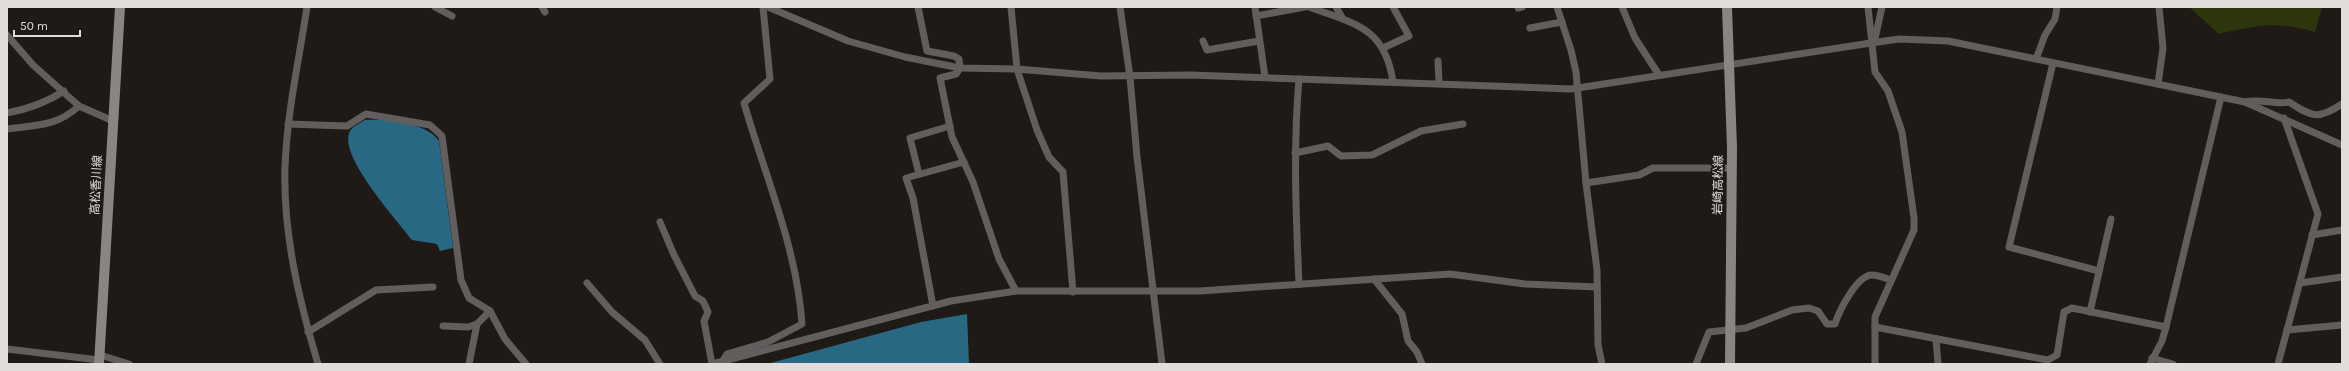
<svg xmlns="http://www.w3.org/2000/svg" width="2349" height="371" font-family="Karla,'Noto Sans JP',sans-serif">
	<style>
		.green { fill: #2e370c }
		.water { fill: #286883 }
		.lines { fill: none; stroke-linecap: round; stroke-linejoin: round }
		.minor { stroke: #625e5e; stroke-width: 7 }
		.secondary { stroke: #8a8584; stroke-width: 10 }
		.labels { text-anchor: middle; stroke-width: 4; stroke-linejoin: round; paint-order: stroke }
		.street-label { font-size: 12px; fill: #e0ddda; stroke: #1f1a16 }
	</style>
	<rect width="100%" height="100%" fill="#1f1a16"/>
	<path class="green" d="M2189 7H2322L2315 32C2277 21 2258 25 2219 34Z"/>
	<g class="water">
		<path d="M365 120C385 119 428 123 439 141L453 248 440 251 437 244 412 240C397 220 337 155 350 131 352 127 360 123 365 120Z"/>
		<path d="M967 314 969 364H767L921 322Z"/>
	</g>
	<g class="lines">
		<g class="minor">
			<path d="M307 7C299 60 287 113 285 167 283 234 299 300 318 364"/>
			<path d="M435 7 452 16"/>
			<path d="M542 7 545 12"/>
			<path d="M768 7 848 41 905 57 960 68 1017 69 1101 76 1191 75 1571 89 1871 43 1899 39 1948 41 2245 102 2342 145"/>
			<path d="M918 7 927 51 954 56 959 59 960 68 956 74 940 78 952 137 973 182 999 259 1016 291"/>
			<path d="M1011 7 1017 69 1037 130 1049 157 1063 172 1073 292"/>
			<path d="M1120 7 1130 77 1137 157 1162 364"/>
			<path d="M1255 7 1265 77"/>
			<path d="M1309 7C1355 24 1385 27 1393 82"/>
			<path d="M1336 7 1343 19"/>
			<path d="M1557 7 1571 50 1576 72 1586 183 1597 270 1598 345 1602 364"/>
			<path d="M1622 7 1635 38 1659 75"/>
			<path d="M1868 7 1875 72 1888 91 1902 132 1914 218V230L1875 317V364"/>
			<path d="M1518 8 1522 7"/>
			<path d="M1256 16 1305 7"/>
			<path d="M1530 28 1562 22"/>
			<path d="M7 35 33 65 79 106 113 121"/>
			<path d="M1203 41 1207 50 1259 41"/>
			<path d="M1874 43 1882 7"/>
			<path d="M1383 48 1409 36 1393 7"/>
			<path d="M2036 59 2045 35 2055 19 2057 7"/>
			<path d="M1438 61 1439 83"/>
			<path d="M2053 63 2009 247 2099 271"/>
			<path d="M1299 79C1293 148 1296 216 1299 284"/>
			<path d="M2158 84 2163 48 2159 7"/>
			<path d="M2245 102C2261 98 2274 105 2289 102 2312 117 2318 120 2342 104"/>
			<path d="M7 113C28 109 46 103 64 91"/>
			<path d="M288 124 347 126 366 114 430 125 442 136 461 280 469 298 490 311 505 339 526 364"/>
			<path d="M7 129C36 125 56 127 79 106"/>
			<path d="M1295 153 1328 146 1341 156 1372 155 1421 131 1463 124"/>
			<path d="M919 174 910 138 950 126"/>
			<path d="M1586 183 1639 175 1653 168H1732"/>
			<path d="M660 222 674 255 695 296 703 301 708 312 704 321 712 364"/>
			<path d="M2312 235 2342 230"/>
			<path d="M1374 279 1402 314 1408 341 1417 352 1422 364"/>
			<path d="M587 283 612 312 645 340 660 364"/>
			<path d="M2300 283 2342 277"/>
			<path d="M933 306 913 198 906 178 964 162"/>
			<path d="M2090 312 2111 219"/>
			<path d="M443 326 468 327 477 324"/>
			<path d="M1875 327 2048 360 2057 355 2064 312 2072 308 2166 327"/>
			<path d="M2287 330 2342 325"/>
			<path d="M308 332 376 290 433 287"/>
			<path d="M1936 339 1938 364"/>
			<path d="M7 349 99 360"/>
			<path d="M100 355 129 364"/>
			<path d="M2152 358 2173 364"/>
			<path d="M722 362 727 354 768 342 802 324C797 248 765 176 744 103L770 79 763 7"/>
			<path d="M469 364 477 324 490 311"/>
			<path d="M712 364 951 301 1016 291H1200L1450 274 1525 284 1597 287"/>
			<path d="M1696 364 1709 332 1746 328 1792 310 1809 308 1818 311 1827 324H1835C1839 311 1857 275 1872 275 1878 275 1885 278 1891 280"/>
			<path d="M2150 364 2162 341 2166 327 2221 97"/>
			<path d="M2278 364 2318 214 2284 118"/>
		</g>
		<g class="secondary">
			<path d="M1727 7 1732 148 1730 364"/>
			<path d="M99 364 120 7"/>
		</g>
	</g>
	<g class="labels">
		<g class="street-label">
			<text transform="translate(96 185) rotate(-87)" y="4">高松香川線</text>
			<text transform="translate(1718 185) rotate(-89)" y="4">岩崎高松線</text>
		</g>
	</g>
	<rect width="2349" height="371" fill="none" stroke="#e0ddda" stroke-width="16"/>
	<path d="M14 30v6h66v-6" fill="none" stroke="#e0ddda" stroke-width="2"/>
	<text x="20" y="30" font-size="12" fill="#e0ddda" stroke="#1f1a16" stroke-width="3" paint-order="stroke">50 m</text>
</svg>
